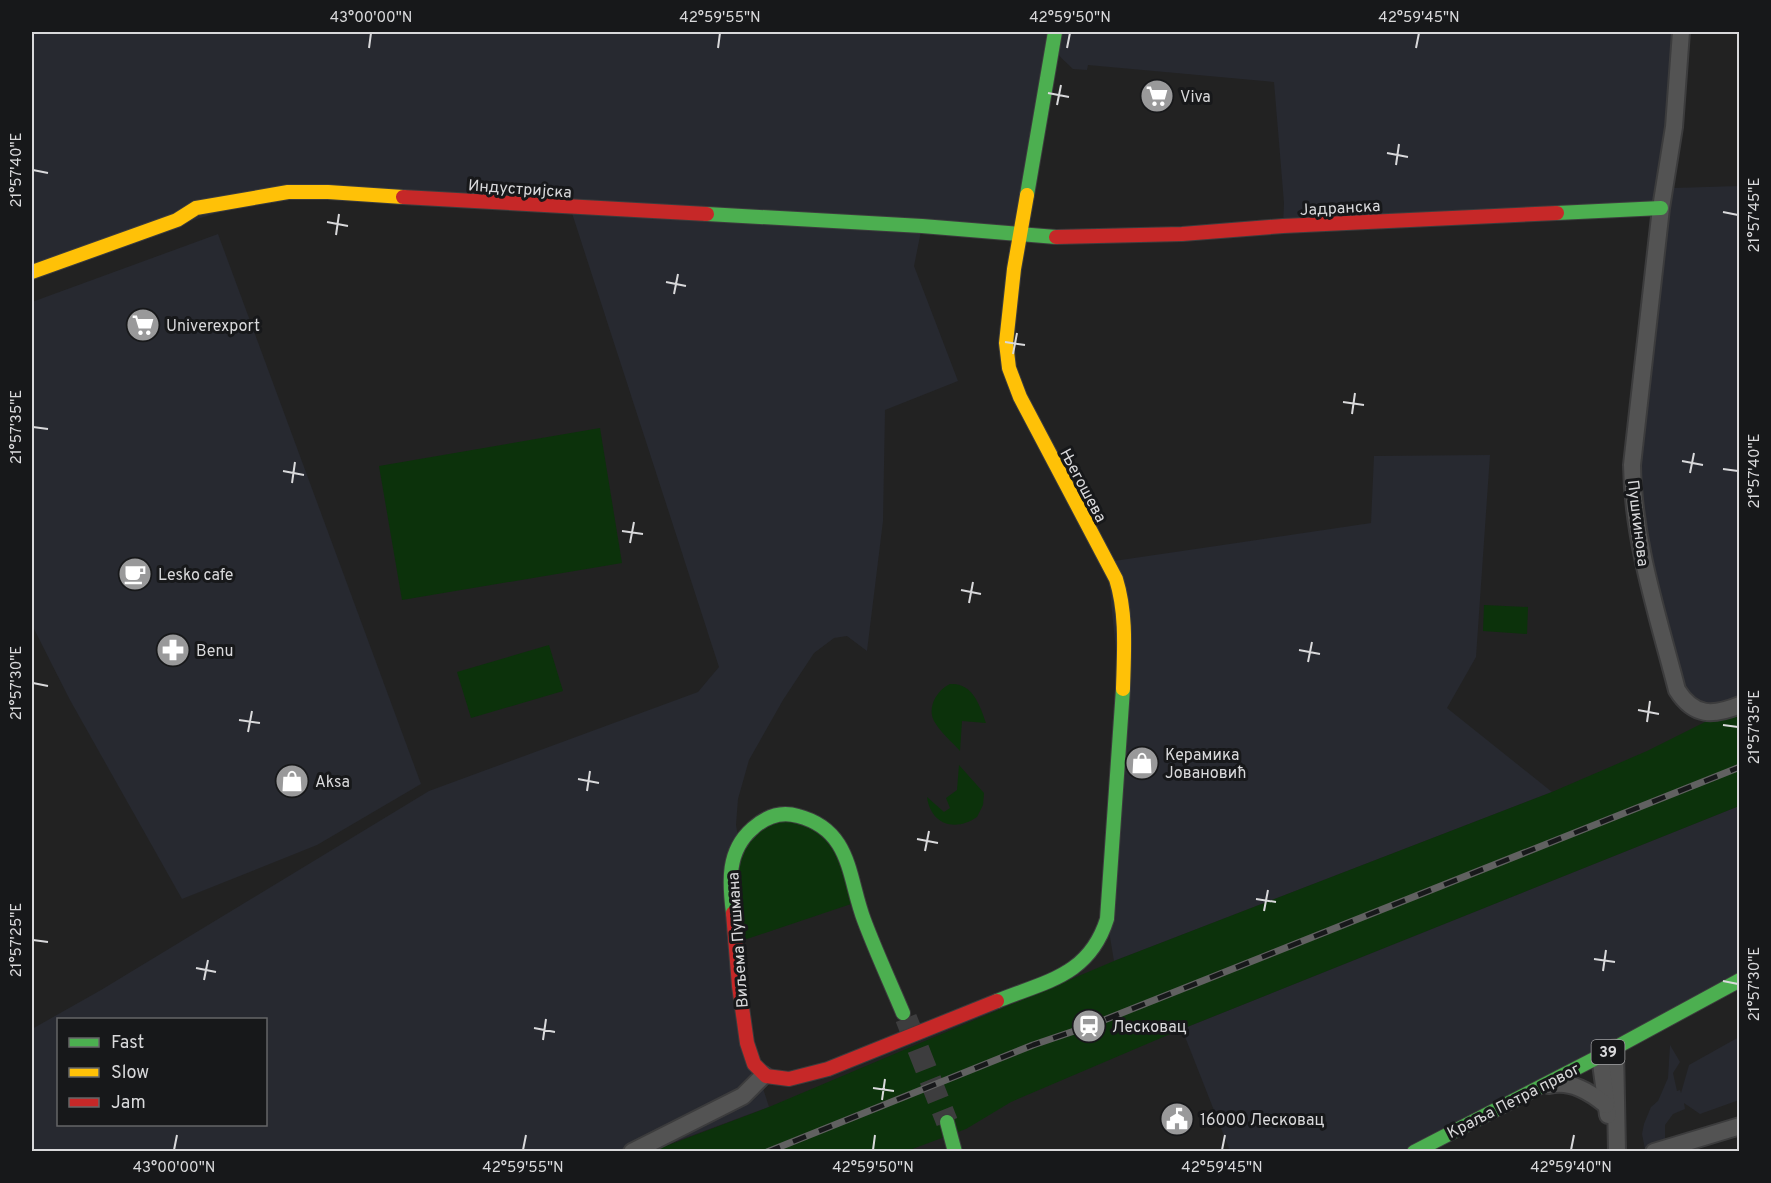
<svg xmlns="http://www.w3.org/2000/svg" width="1771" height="1183" font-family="Overpass,sans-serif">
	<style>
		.built { fill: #272930; fill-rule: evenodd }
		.green { fill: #0c320b }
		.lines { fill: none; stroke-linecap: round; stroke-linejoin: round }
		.secondary-tunnel { stroke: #3d3d3e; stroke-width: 22; stroke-dasharray: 22 11; stroke-linecap: butt }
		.street-casing { stroke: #3c3c3d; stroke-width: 20 }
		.fast-casing { stroke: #3c3c3d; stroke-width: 16 }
		.slow-casing { stroke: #3c3c3d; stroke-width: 16 }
		.jam-casing { stroke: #3c3c3d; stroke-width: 16 }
		.street { stroke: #535353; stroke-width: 16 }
		.fast { stroke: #4caf50; stroke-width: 14 }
		.slow { stroke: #ffc107; stroke-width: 14 }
		.jam { stroke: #c62828; stroke-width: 14 }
		.rail-casing { stroke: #616161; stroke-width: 7 }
		.rail { stroke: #17181a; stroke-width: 4.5; stroke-dasharray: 14; stroke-linecap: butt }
		.ticks { fill: none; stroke: #d9d9db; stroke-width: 2 }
		.labels { text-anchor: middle; stroke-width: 6; stroke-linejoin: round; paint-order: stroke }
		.shield { fill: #17181a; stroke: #9f9fa1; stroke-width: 1.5 }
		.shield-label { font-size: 15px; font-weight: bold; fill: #d9d9db }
		.poi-label { font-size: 16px; fill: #d9d9db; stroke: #17181a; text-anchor: start }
		.street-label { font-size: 16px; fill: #d9d9db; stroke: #17181a }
		.neatline { fill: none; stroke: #d9d9db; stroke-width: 2 }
		.ticks-label { font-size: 15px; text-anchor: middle; fill: #d9d9db }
	</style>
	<rect width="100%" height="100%" fill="#222"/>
	<g class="built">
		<path d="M32 32H1681L1664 186 1674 188 1739 186V705L1722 712 1684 702 1633 496 1661 208 1283 226 1284 203 1274 82 1088 65 1087 70 1073 69 1053 50 1020 234 922 226 914 266 958 381 885 410 883 521 867 651 847 636 834 638 814 653 783 700 749 760 738 799 736 825 739 843 732 860 756 1066 769 1107 650 1151H32V1029L101 990 429 791 698 692 719 667 570 207 288 192 32 268ZM58 1020H266V1124H58Z"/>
		<path d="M218 234 421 784 317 845 182 899 70 700 32 625V302Z"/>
		<path d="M1490 455 1476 657 1447 708 1552 792 1114 961 1107 919 1122 711 1107 562 1371 523 1374 456Z"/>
		<path d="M1739 806V980L1414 1151H1230L1182 1029Z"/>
		<path d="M1739 1037V1100L1700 1114 1684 1103 1685 1109 1673 1114 1665 1125V1144L1645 1149 1642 1134 1644 1124 1651 1107 1658 1101 1668 1078 1670 1045 1680 1062 1673 1073 1677 1091 1680 1090 1681 1093 1689 1065Z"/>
	</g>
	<g class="green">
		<path d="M600 428 622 563 402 600 379 466Z"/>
		<path d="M1484 605 1528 607 1527 634 1483 631Z"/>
		<path d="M549 645 563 691 471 718 457 672Z"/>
		<path d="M950 684C972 682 980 705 986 723L962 721 960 751C952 742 940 732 934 721 927 707 937 690 950 684Z"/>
		<path d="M1739 705V806L1182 1029 1011 1102 966 1129 907 1151 650 1152 769 1107 1114 961 1552 792 1647 751Z"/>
		<path d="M959 765 984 793 983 805 977 817C955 832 931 825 927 797L944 812 950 808 946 798 957 790Z"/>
		<path d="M773 815 825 826 857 902 735 943 739 843Z"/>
	</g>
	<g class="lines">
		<path class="secondary-tunnel" d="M906 1018 947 1122"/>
		<defs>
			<g id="street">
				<path d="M1681 32 1674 127 1661 208 1632 465C1633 542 1658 616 1677 690 1694 717 1713 716 1740 705"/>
				<path d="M1615 1048 1617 1152"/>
				<path d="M1600 1056 1608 1115"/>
				<path d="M1549 1085C1571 1080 1590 1092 1606 1105"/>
				<path d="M632 1152 743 1096 764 1075"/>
				<path d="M1654 1152 1740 1126"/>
			</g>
			<g id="fast">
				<path d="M1027 195 1055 32"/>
				<path d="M1557 213 1661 208"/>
				<path d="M707 214 922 226 1056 237"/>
				<path d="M733 913C729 882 727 851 752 829 765 817 781 811 798 816 852 830 848 878 864 920 876 952 890 982 903 1013"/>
				<path d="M997 1001C1046 981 1089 976 1107 919L1123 689"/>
				<path d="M947 1122 955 1152"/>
				<path d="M1414 1152 1600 1056 1740 980"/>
			</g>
			<g id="slow">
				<path d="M1027 195 1014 269 1006 343 1009 368 1020 397 1116 579C1127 614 1124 652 1123 689"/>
				<path d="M32 272 177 220 196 208 288 192H328L403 197"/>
			</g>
			<g id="jam">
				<path d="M403 197 707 214"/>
				<path d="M1056 237 1182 234 1283 226 1557 213"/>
				<path d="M733 913 739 986 747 1043 754 1064 766 1076 789 1079 828 1069 997 1001"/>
			</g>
		</defs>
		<use href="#street" class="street-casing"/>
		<use href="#fast" class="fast-casing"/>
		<use href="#slow" class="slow-casing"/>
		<use href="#jam" class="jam-casing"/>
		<use href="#street" class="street"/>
		<use href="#fast" class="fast"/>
		<use href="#slow" class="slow"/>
		<use href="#jam" class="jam"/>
		<defs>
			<path id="rail" d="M767 1152 1033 1045 1089 1026 1740 767"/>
		</defs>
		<use href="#rail" class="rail-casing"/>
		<use href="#rail" class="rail"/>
	</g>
	<path class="ticks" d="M369 48 371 33M718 48 720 33M1067 48 1070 33M1416 48 1419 33M1048 93 1069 97M1057 105 1061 85M1387 153 1408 157M1396 165 1399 144M33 170 48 173M1723 212 1738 215M327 222 348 226M336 235 339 214M666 282 686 286M674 294 678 274M1005 342 1025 345M1013 354 1017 333M1343 402 1364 405M1352 414 1355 393M33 427 48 429M1682 461 1703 465M1723 469 1738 471M283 471 304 475M1690 473 1694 453M292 483 295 462M622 531 643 534M630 543 634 522M961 590 981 594M969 603 973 582M1299 650 1320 654M1308 662 1312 642M33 683 48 686M1638 710 1659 714M239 720 260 723M1647 722 1650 701M1723 725 1738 727M248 732 252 711M578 779 599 783M587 791 590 771M917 839 938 843M925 851 929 831M1256 899 1276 902M1264 911 1268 890M33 940 48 942M1594 959 1615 962M196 968 216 972M1603 971 1606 950M204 980 208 960M1723 981 1738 984M534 1028 555 1032M543 1040 546 1019M873 1088 894 1091M882 1100 885 1079M174 1150 177 1135M523 1150 526 1135M873 1150 875 1135M1222 1150 1225 1135M1571 1150 1574 1135"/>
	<defs>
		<symbol id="supermarket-disc" viewBox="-11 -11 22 22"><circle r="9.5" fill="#99999a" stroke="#17181a"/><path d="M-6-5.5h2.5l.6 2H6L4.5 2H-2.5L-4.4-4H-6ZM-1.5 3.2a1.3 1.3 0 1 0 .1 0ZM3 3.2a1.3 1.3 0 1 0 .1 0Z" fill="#fff"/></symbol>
		<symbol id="cafe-disc" viewBox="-11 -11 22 22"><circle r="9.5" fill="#99999a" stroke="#17181a"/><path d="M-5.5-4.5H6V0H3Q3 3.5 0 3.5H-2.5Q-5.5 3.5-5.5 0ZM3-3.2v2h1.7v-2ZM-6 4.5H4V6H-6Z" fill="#fff"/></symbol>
		<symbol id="pharmacy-disc" viewBox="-11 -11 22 22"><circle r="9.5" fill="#99999a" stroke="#17181a"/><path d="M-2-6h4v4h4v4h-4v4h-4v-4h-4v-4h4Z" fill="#fff"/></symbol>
		<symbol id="shop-disc" viewBox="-11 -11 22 22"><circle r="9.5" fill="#99999a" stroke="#17181a"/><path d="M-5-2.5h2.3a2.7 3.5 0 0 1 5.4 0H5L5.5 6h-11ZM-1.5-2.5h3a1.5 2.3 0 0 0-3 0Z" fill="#fff"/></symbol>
		<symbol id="station-disc" viewBox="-11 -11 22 22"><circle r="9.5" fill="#99999a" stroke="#17181a"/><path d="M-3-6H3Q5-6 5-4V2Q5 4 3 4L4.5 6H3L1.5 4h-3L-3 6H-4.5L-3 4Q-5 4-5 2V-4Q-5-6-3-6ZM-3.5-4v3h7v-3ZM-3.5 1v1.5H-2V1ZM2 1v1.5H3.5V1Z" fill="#fff"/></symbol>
		<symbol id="civic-disc" viewBox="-11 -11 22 22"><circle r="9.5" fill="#99999a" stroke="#17181a"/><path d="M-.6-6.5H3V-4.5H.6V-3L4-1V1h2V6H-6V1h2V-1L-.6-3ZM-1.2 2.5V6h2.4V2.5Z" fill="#fff"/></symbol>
	</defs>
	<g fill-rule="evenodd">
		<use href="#supermarket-disc" x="1138" y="77" width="38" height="38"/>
		<use href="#supermarket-disc" x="124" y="306" width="38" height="38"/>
		<use href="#cafe-disc" x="116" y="555" width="38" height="38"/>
		<use href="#pharmacy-disc" x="154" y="631" width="38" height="38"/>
		<use href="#shop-disc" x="1123" y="744" width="38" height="38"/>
		<use href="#shop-disc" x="273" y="762" width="38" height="38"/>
		<use href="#station-disc" x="1070" y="1007" width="38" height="38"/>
		<use href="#civic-disc" x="1158" y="1100" width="38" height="38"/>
	</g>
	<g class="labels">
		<rect class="shield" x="1591.5" y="1040" width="33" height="24" rx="4.5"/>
		<g class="shield-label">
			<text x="1608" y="1057">39</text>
		</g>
		<g class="poi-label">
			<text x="1180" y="102">Viva</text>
			<text x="166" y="331">Univerexport</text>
			<text x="158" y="580">Lesko cafe</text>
			<text x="196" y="656">Benu</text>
			<text x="1165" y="760">Керамика<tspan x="1165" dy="18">Јовановић</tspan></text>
			<text x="315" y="787">Aksa</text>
			<text x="1112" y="1032">Лесковац</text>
			<text x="1200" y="1125">16000 Лесковац</text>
		</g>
		<g class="street-label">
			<text transform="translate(520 188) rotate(4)" y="6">Индустријска</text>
			<text transform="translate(1340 207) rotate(-3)" y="6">Јадранска</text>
			<text transform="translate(1084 485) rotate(62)" y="6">Његошева</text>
			<text transform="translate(1639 523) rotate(83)" y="6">Пушкинова</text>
			<text transform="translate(737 940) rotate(-94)" y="6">Виљема Пушмана</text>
			<text transform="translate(1513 1100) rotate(-27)" y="6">Краља Петра првог</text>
		</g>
	</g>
	<rect width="1771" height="1183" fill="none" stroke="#17181a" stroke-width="66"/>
	<rect x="57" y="1018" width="210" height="108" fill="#17181a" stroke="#656567" stroke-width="1.5"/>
	<rect x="69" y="1038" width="30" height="9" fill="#4caf50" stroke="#656567" stroke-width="1.5"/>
	<text x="111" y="1048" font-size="18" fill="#d9d9db">Fast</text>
	<rect x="69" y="1068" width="30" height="9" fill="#ffc107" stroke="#656567" stroke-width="1.5"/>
	<text x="111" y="1078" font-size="18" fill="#d9d9db">Slow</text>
	<rect x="69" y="1098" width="30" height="9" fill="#c62828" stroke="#656567" stroke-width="1.5"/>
	<text x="111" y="1108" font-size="18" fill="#d9d9db">Jam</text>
	<rect x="33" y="33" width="1705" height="1117" class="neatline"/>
	<g class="ticks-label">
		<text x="371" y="22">43°00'00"N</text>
		<text x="720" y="22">42°59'55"N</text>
		<text x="1070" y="22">42°59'50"N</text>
		<text x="1419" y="22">42°59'45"N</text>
		<text transform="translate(16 170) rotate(-90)" y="5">21°57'40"E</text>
		<text transform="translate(1754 215) rotate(-90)" y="5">21°57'45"E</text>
		<text transform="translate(16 427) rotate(-90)" y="5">21°57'35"E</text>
		<text transform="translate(1754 471) rotate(-90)" y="5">21°57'40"E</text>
		<text transform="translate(16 683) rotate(-90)" y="5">21°57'30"E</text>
		<text transform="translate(1754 727) rotate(-90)" y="5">21°57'35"E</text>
		<text transform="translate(16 940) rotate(-90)" y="5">21°57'25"E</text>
		<text transform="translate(1754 984) rotate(-90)" y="5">21°57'30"E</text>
		<text x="174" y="1172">43°00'00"N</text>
		<text x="523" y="1172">42°59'55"N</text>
		<text x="873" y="1172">42°59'50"N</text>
		<text x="1222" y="1172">42°59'45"N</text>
		<text x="1571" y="1172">42°59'40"N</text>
	</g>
</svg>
